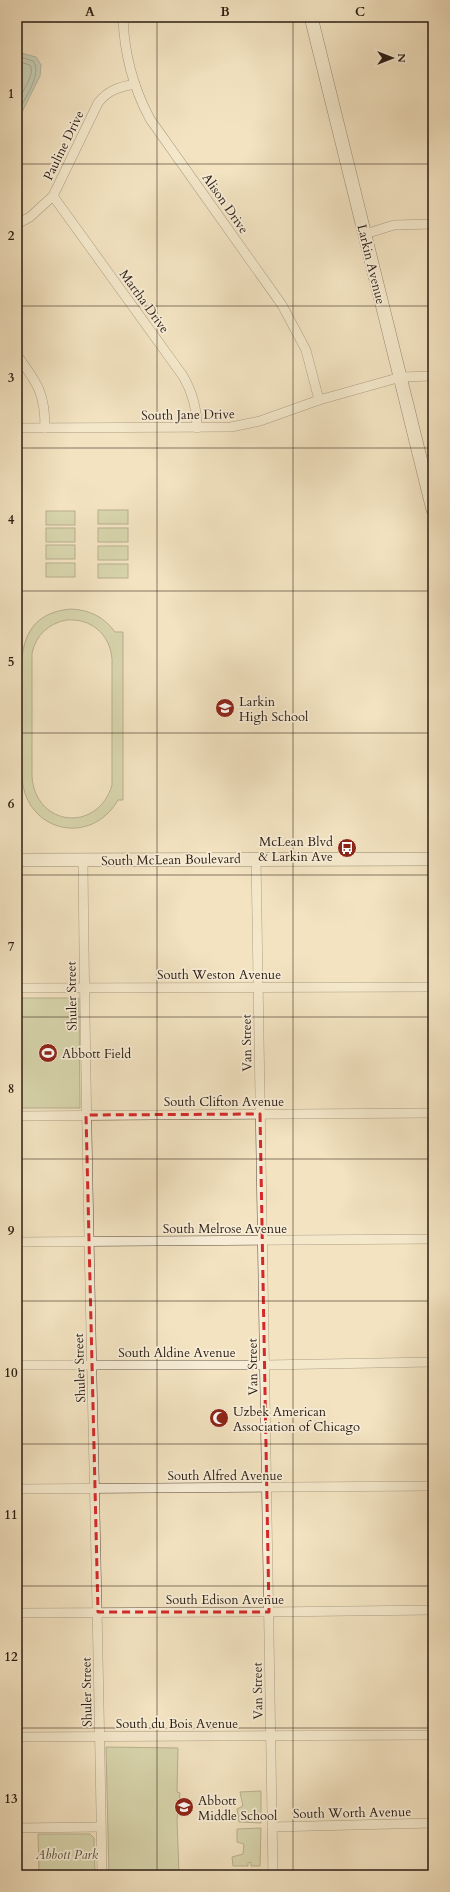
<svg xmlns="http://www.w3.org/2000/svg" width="450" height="1892" font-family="Cardo,serif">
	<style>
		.green { fill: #b9c494; stroke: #727053; fill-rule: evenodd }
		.water { fill: #9cbeb7; stroke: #6f7e75 }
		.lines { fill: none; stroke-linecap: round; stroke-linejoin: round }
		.shore { stroke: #646e64; stroke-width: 1 }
		.street-casing { stroke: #5d4e3e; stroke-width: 10 }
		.secondary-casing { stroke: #2b1d12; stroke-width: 14 }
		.street { stroke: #f7edd7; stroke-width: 9 }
		.secondary { stroke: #f7edd7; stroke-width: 13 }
		.marked { fill: none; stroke: #d62828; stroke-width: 3; stroke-dasharray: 8 5; stroke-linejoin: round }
		.grid { fill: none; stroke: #2b1d12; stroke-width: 1; stroke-opacity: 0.55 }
		.labels { text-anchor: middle; stroke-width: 3.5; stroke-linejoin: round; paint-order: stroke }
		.street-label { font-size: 13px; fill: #2b1d12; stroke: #f7edd7 }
		.poi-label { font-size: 13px; fill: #2b1d12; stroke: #f7edd7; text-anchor: start }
		.park-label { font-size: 13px; font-style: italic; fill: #564f39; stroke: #f7edd7 }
		.neatline { fill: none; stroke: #2b1d12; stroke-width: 1.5 }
		.grid-label { font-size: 13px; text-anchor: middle; font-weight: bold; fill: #2b1d12 }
	</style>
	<rect width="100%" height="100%" fill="#f3e3c1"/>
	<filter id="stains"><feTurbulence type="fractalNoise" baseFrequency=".005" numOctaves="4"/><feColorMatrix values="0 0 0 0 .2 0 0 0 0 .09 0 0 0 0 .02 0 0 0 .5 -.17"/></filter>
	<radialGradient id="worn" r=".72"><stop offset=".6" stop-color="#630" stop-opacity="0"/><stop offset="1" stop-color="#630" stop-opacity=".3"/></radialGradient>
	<g class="green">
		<rect x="98" y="510" width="30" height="14"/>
		<rect x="46" y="511" width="29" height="14"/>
		<rect x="46" y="528" width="29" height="14"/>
		<rect x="98" y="528" width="30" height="14"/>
		<rect x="46" y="545" width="29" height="14"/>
		<rect x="98" y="546" width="30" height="14"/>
		<rect x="46" y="563" width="29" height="14"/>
		<rect x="98" y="564" width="30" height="14"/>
		<path d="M71 609C90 610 104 617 115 632H123V800H118C91 847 26 832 22 778 21 754 21 729 21 704 21 662 15 614 71 609ZM66 620C91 618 110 634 112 659V785C98 833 36 827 32 777V653C36 635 48 624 66 620Z"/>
		<path d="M17 998H79L80 1108H17Z"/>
		<path d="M106 1747 178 1748 177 1792 180 1793 177 1820 179 1874 109 1875Z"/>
		<path d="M261 1791V1823L239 1822 237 1809 243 1806 240 1792Z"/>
		<path d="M261 1828 260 1866H251V1862L248 1863V1866H233L232 1857 243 1854 244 1844 237 1842V1829Z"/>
		<path d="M38 1834H90L94 1838 95 1875H39Z"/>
	</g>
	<path class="water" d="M17 52 36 57 41 65 40 76 17 122Z"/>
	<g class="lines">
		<g class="shore">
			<path d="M17 56 33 61C43 73 24 100 17 113"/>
			<path d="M17 61 30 65C36 74 21 93 17 102"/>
		</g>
		<defs>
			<g id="street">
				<path d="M123 17C124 53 133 87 150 119L282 305 306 350 319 400"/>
				<path d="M53 196 183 376C193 393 197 409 197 428"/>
				<path d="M17 224 30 217 53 196 98 103C108 90 119 87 135 84"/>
				<path d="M365 234 394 225 433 224"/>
				<path d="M17 355C37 383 45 392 45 428"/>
				<path d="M17 428 231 427 260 421 319 400 401 377 433 376"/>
				<path d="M256 858 273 1875"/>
				<path d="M83 860C86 1198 97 1537 102 1875"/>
				<path d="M17 988 433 987"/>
				<path d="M432 1113 433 1147"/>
				<path d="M17 1116 433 1113"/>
				<path d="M17 1242 433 1239"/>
				<path d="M17 1365H265L433 1362"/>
				<path d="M17 1489 433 1486"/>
				<path d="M17 1613 269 1612 433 1610"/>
				<path d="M17 1737 433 1735"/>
				<path d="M272 1827 433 1823"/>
				<path d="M17 1828 101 1827"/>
			</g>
			<g id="secondary">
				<path d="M311 17 433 510"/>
				<path d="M17 860 433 859"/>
			</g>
		</defs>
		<use href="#street" class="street-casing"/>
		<use href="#secondary" class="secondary-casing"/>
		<use href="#street" class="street"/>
		<use href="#secondary" class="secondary"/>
	</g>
	<path d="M0 0H450V1892H0ZM260 1114 269 1612H98L86 1115Z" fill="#f3e3c1" fill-opacity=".55" fill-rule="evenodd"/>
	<path class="marked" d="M260 1114 269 1612H98L86 1115Z"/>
	<path class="grid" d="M157 17V1875M293 17V1875M17 164H433M17 306H433M17 448H433M17 591H433M17 733H433M17 875H433M17 1017H433M17 1159H433M17 1301H433M17 1444H433M17 1586H433M17 1728H433"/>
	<defs>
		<symbol id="school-disc" viewBox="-11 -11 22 22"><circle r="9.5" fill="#8f2418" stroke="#f7edd7"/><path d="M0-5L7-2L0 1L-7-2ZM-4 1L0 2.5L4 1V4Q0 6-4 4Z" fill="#fff"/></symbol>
		<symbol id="bus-disc" viewBox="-11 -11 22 22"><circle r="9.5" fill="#8f2418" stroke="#f7edd7"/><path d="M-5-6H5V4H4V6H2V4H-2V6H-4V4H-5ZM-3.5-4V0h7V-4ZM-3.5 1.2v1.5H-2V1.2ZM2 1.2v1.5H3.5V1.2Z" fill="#fff"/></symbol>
		<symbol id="stadium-disc" viewBox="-11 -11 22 22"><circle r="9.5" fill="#8f2418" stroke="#f7edd7"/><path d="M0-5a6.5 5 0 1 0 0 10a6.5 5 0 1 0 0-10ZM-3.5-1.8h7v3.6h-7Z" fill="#fff"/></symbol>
		<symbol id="mosque-disc" viewBox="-11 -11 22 22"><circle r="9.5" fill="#8f2418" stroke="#f7edd7"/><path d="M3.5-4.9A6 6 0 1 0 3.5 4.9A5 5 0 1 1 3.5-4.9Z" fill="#fff"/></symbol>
	</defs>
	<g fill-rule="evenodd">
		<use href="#school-disc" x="214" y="697" width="22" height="22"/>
		<use href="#bus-disc" x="336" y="837" width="22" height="22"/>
		<use href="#stadium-disc" x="37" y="1042" width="22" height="22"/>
		<use href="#mosque-disc" x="208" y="1407" width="22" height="22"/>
		<use href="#school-disc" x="173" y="1796" width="22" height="22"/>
	</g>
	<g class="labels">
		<g class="street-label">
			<text transform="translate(63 145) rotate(-64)" y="5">Pauline Drive</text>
			<text transform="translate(226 203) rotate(55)" y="5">Alison Drive</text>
			<text transform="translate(372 264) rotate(76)" y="5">Larkin Avenue</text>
			<text transform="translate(145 301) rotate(54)" y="5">Martha Drive</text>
			<text transform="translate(188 414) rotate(-1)" y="5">South Jane Drive</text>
			<text transform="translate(171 859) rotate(-1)" y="5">South McLean Boulevard</text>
			<text x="219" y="979">South Weston Avenue</text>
			<text transform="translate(71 996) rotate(-91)" y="5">Shuler Street</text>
			<text transform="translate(246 1043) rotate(-91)" y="5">Van Street</text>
			<text x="224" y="1106">South Clifton Avenue</text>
			<text x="225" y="1233">South Melrose Avenue</text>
			<text x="177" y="1357">South Aldine Avenue</text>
			<text transform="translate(252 1367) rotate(-91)" y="5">Van Street</text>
			<text transform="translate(79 1368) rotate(-92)" y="5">Shuler Street</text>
			<text x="225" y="1480">South Alfred Avenue</text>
			<text x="225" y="1604">South Edison Avenue</text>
			<text transform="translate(257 1691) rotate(-91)" y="5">Van Street</text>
			<text transform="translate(86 1692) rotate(-91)" y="5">Shuler Street</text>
			<text x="177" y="1728">South du Bois Avenue</text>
			<text transform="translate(352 1812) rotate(-1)" y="5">South Worth Avenue</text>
		</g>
		<g class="poi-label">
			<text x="239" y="706">Larkin<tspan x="239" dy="15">High School</tspan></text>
			<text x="333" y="846" text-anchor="end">McLean Blvd<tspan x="333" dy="15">&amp; Larkin Ave</tspan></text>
			<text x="62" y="1058">Abbott Field</text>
			<text x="233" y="1416">Uzbek American<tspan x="233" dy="15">Association of Chicago</tspan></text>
			<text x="198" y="1805">Abbott<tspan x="198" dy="15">Middle School</tspan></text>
		</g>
		<g class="park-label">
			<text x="67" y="1859">Abbott Park</text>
		</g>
	</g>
	<rect width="450" height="1892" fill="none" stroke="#f3e3c1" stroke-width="44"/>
	<g transform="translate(392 58) rotate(90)" stroke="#f7edd7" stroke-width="3" paint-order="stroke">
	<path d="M0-3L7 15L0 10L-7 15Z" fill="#2b1d12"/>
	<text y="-6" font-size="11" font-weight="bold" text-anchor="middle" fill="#2b1d12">N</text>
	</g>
	<rect x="22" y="22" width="406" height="1848" class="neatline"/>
	<g class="grid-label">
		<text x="90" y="16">A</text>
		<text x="225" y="16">B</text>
		<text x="360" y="16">C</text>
		<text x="11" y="98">1</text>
		<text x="11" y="240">2</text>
		<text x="11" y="382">3</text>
		<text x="11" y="524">4</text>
		<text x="11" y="666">5</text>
		<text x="11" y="808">6</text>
		<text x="11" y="951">7</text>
		<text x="11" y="1093">8</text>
		<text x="11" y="1235">9</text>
		<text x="11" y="1377">10</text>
		<text x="11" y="1519">11</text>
		<text x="11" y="1661">12</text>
		<text x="11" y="1803">13</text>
	</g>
	<rect width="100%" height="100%" filter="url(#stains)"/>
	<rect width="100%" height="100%" fill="url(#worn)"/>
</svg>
